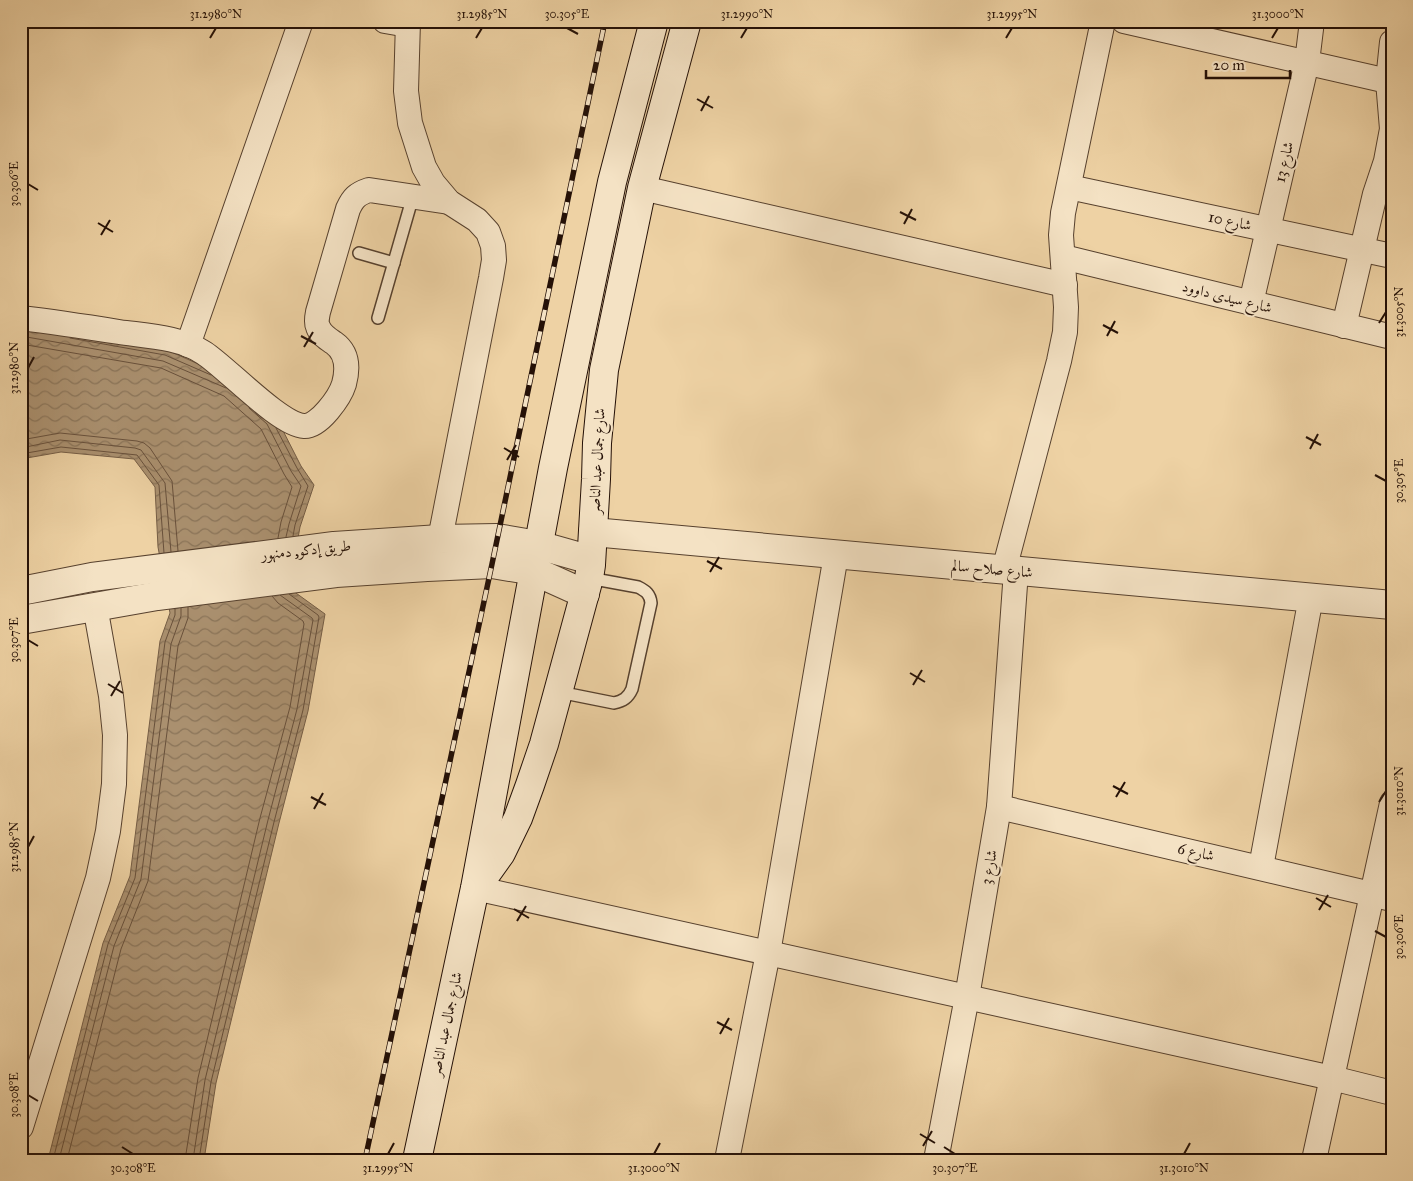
<svg xmlns="http://www.w3.org/2000/svg" width="1413" height="1181" font-family="'IM FELL Great Primer',Amiri,serif">
	<style>
		.water { fill: url(#water-waves); stroke: #755d45 }
		.lines { fill: none; stroke-linecap: round; stroke-linejoin: round }
		.shore { stroke: #68503b; stroke-width: 1 }
		.service-casing { stroke: #57412e; stroke-width: 14 }
		.minor-casing { stroke: #57412e; stroke-width: 26 }
		.tertiary-casing { stroke: #57412e; stroke-width: 30 }
		.secondary-casing { stroke: #251107; stroke-width: 30 }
		.service { stroke: #f4e2c4; stroke-width: 11 }
		.minor { stroke: #f4e2c4; stroke-width: 24 }
		.tertiary { stroke: #f4e2c4; stroke-width: 28 }
		.secondary { stroke: #f4e2c4; stroke-width: 28 }
		.rail-casing { stroke: #251107; stroke-width: 5.5 }
		.rail { stroke: #f4e2c4; stroke-width: 4; stroke-dasharray: 11; stroke-linecap: butt }
		.ticks { fill: none; stroke: #251107; stroke-width: 2 }
		.labels { text-anchor: middle; stroke-width: 4; stroke-linejoin: round; paint-order: stroke }
		.street-label { font-size: 15px; fill: #251107; stroke: #f4e2c4 }
		.neatline { fill: none; stroke: #251107; stroke-width: 2 }
		.ticks-label { font-size: 12px; text-anchor: middle; fill: #251107 }
	</style>
	<defs>
		<pattern id="water-waves" width="16" height="10" patternUnits="userSpaceOnUse" patternTransform="scale(1.25)"><rect width="16" height="10" fill="#aa906f"/><path d="M0 5q4-4 8 0t8 0" fill="none" stroke="#8a7459"/></pattern>
	</defs>
	<rect width="100%" height="100%" fill="#eed2a4"/>
	<filter id="stains"><feTurbulence type="fractalNoise" baseFrequency=".004" numOctaves="4"/><feColorMatrix values="0 0 0 0 .2 0 0 0 0 .09 0 0 0 0 .02 0 0 0 .5 -.17"/></filter>
	<radialGradient id="worn" r=".72"><stop offset=".6" stop-color="#630" stop-opacity="0"/><stop offset="1" stop-color="#630" stop-opacity=".3"/></radialGradient>
	<path class="water" d="M21 325 167 350 234 380 276 417 301 466 314 485 300 527 289 588 325 614 308 711 279 823 216 1083 204 1160H48L103 943 130 876 160 641 170 613 158 547 155 487 134 459 61 452 21 459Z"/>
	<g class="lines">
		<g class="shore">
			<path d="M21 336 163 361 226 388"/>
			<path d="M70 338 165 355 211 375"/>
			<path d="M21 344 161 368 224 396 261 429 284 474 292 487 281 522 278 538"/>
			<path d="M249 408 267 424 291 471 301 486 289 524 286 537"/>
			<path d="M276 428 297 468 308 486 295 525 293 536"/>
			<path d="M21 440 60 433 137 441 144 443 150 448 172 481 178 551"/>
			<path d="M21 448 60 440 135 448 141 450 165 483 171 552"/>
			<path d="M21 454 61 447 137 455 159 485 164 553"/>
			<path d="M53 1160 108 944 135 878 165 642 175 615V609"/>
			<path d="M59 1160 114 946 141 879 171 644 181 616V608"/>
			<path d="M67 1160 121 949 148 881 178 646 188 618V607"/>
			<path d="M185 1160 198 1078 260 818 290 707 304 624 303 621 278 603 272 596"/>
			<path d="M193 1160 205 1080 268 820 297 709 313 620 312 618 280 595"/>
			<path d="M199 1160 211 1082 274 822 303 710 319 617 318 615 289 594"/>
		</g>
		<defs>
			<g id="service">
				<path d="M359 253 394 263"/>
				<path d="M378 318 413 196"/>
				<path d="M559 692 614 703C623 701 628 698 632 689L651 603C650 594 646 591 638 587L589 578"/>
			</g>
			<g id="minor">
				<path d="M385 21 408 25"/>
				<path d="M408 21 406 91 410 123 424 167 433 183 449 202 477 220 488 232 493 246 494 260 491 278 440 539"/>
				<path d="M1124 21 1392 82"/>
				<path d="M1069 187 1392 256"/>
				<path d="M642 188 1065 285"/>
				<path d="M1063 257 1392 337"/>
				<path d="M1251 303 1307 62 1312 21"/>
				<path d="M21 318C54 322 87 327 119 332 147 336 180 337 204 353 227 368 280 425 304 426 319 427 340 397 344 384 348 369 348 353 334 343 328 339 321 335 318 327 316 323 317 317 318 312L348 209C353 198 357 194 369 190L449 202"/>
				<path d="M1344 326 1375 194 1386 161 1392 129 1388 81 1392 42"/>
				<path d="M188 345 301 21"/>
				<path d="M1004 570 1059 361 1065 332 1066 307 1061 235 1063 213 1103 21"/>
				<path d="M999 807 1392 899"/>
				<path d="M1261 867 1311 597"/>
				<path d="M475 888 1332 1078 1392 1093"/>
				<path d="M21 1127 98 878 108 831 114 784 115 735 111 696 95 606"/>
				<path d="M727 1160 768 953 836 555"/>
				<path d="M936 1160 967 997 999 807 1016 571"/>
				<path d="M1314 1160 1392 803"/>
			</g>
			<g id="tertiary">
				<path d="M593 532 1392 605"/>
				<path d="M21 591 92 577 334 546 440 539 497 538 538 545 591 560"/>
				<path d="M21 620 157 596 336 573 427 567 492 564 534 571 585 594"/>
			</g>
			<g id="secondary">
				<path d="M481 881 501 853 518 818 530 785 544 744 589 578 591 565 596 479 597 443 604 370 642 188 687 21"/>
				<path d="M417 1160 475 888 553 468 612 182 654 21"/>
			</g>
		</defs>
		<use href="#service" class="service-casing"/>
		<use href="#minor" class="minor-casing"/>
		<use href="#tertiary" class="tertiary-casing"/>
		<use href="#secondary" class="secondary-casing"/>
		<use href="#service" class="service"/>
		<use href="#minor" class="minor"/>
		<use href="#tertiary" class="tertiary"/>
		<use href="#secondary" class="secondary"/>
		<defs>
			<path id="rail" d="M365 1160 492 564 605 21"/>
		</defs>
		<use href="#rail" class="rail-casing"/>
		<use href="#rail" class="rail"/>
	</g>
	<path class="ticks" d="M567 28 578 34M210 38 216 28M476 38 482 28M741 38 747 28M1006 38 1012 28M1272 38 1278 28M697 99 713 108M701 111 709 96M28 184 38 190M900 212 916 220M98 223 113 232M904 224 912 209M101 235 110 220M1379 323 1386 312M1103 325 1118 333M301 336 316 344M1107 336 1115 321M304 347 313 332M28 368 34 357M1306 437 1321 445M504 448 519 457M1310 449 1318 434M507 460 516 445M1375 475 1386 481M707 561 722 569M710 572 719 557M28 640 38 646M910 673 925 682M108 684 123 693M913 685 922 670M111 696 120 681M1113 786 1128 794M311 797 326 805M1116 797 1125 782M1379 802 1386 791M314 809 323 793M28 847 34 836M1316 898 1331 907M514 909 529 918M1319 910 1328 895M517 921 526 906M1375 931 1386 937M717 1022 732 1030M720 1034 729 1018M28 1095 38 1101M920 1134 935 1143M923 1146 932 1131M122 1147 133 1154M944 1147 955 1154M388 1154 394 1143M654 1154 660 1143M1184 1154 1190 1143"/>
	<g class="labels">
		<g class="street-label">
			<text transform="translate(1284 162) rotate(-77)" y="5">شارع 13</text>
			<text transform="translate(1230 221) rotate(12)" y="5">شارع 10</text>
			<text transform="translate(1227 297) rotate(14)" y="5">شارع سيدى داوود</text>
			<text transform="translate(597 461) rotate(-87)" y="5">شارع جمال عبد الناصر</text>
			<text transform="translate(306 550) rotate(-6)" y="5">طريق إدكو, دمنهور</text>
			<text transform="translate(992 569) rotate(5)" y="5">شارع صلاح سالم</text>
			<text transform="translate(1196 852) rotate(13)" y="5">شارع 6</text>
			<text transform="translate(989 867) rotate(-80)" y="5">شارع 3</text>
			<text transform="translate(446 1024) rotate(-78)" y="5">شارع جمال عبد الناصر</text>
		</g>
	</g>
	<rect width="1413" height="1181" fill="none" stroke="#eed2a4" stroke-width="55"/>
	<path d="M1206 70v8h84v-8" fill="none" stroke="#251107" stroke-width="2.5"/>
	<text x="1213" y="70" font-size="15" fill="#251107" stroke="#f4e2c4" stroke-width="4" paint-order="stroke">20 m</text>
	<rect x="28" y="28" width="1358" height="1126" class="neatline"/>
	<g class="ticks-label">
		<text x="216" y="18">31.2980°N</text>
		<text x="482" y="18">31.2985°N</text>
		<text x="567" y="18">30.305°E</text>
		<text x="747" y="18">31.2990°N</text>
		<text x="1012" y="18">31.2995°N</text>
		<text x="1278" y="18">31.3000°N</text>
		<text transform="translate(14 184) rotate(-90)" y="4">30.306°E</text>
		<text transform="translate(1399 312) rotate(-90)" y="4">31.3005°N</text>
		<text transform="translate(14 368) rotate(-90)" y="4">31.2980°N</text>
		<text transform="translate(1399 481) rotate(-90)" y="4">30.305°E</text>
		<text transform="translate(14 640) rotate(-90)" y="4">30.307°E</text>
		<text transform="translate(1399 791) rotate(-90)" y="4">31.3010°N</text>
		<text transform="translate(14 847) rotate(-90)" y="4">31.2985°N</text>
		<text transform="translate(1399 937) rotate(-90)" y="4">30.306°E</text>
		<text transform="translate(14 1095) rotate(-90)" y="4">30.308°E</text>
		<text x="133" y="1172">30.308°E</text>
		<text x="388" y="1172">31.2995°N</text>
		<text x="654" y="1172">31.3000°N</text>
		<text x="955" y="1172">30.307°E</text>
		<text x="1184" y="1172">31.3010°N</text>
	</g>
	<rect width="100%" height="100%" filter="url(#stains)"/>
	<rect width="100%" height="100%" fill="url(#worn)"/>
</svg>
